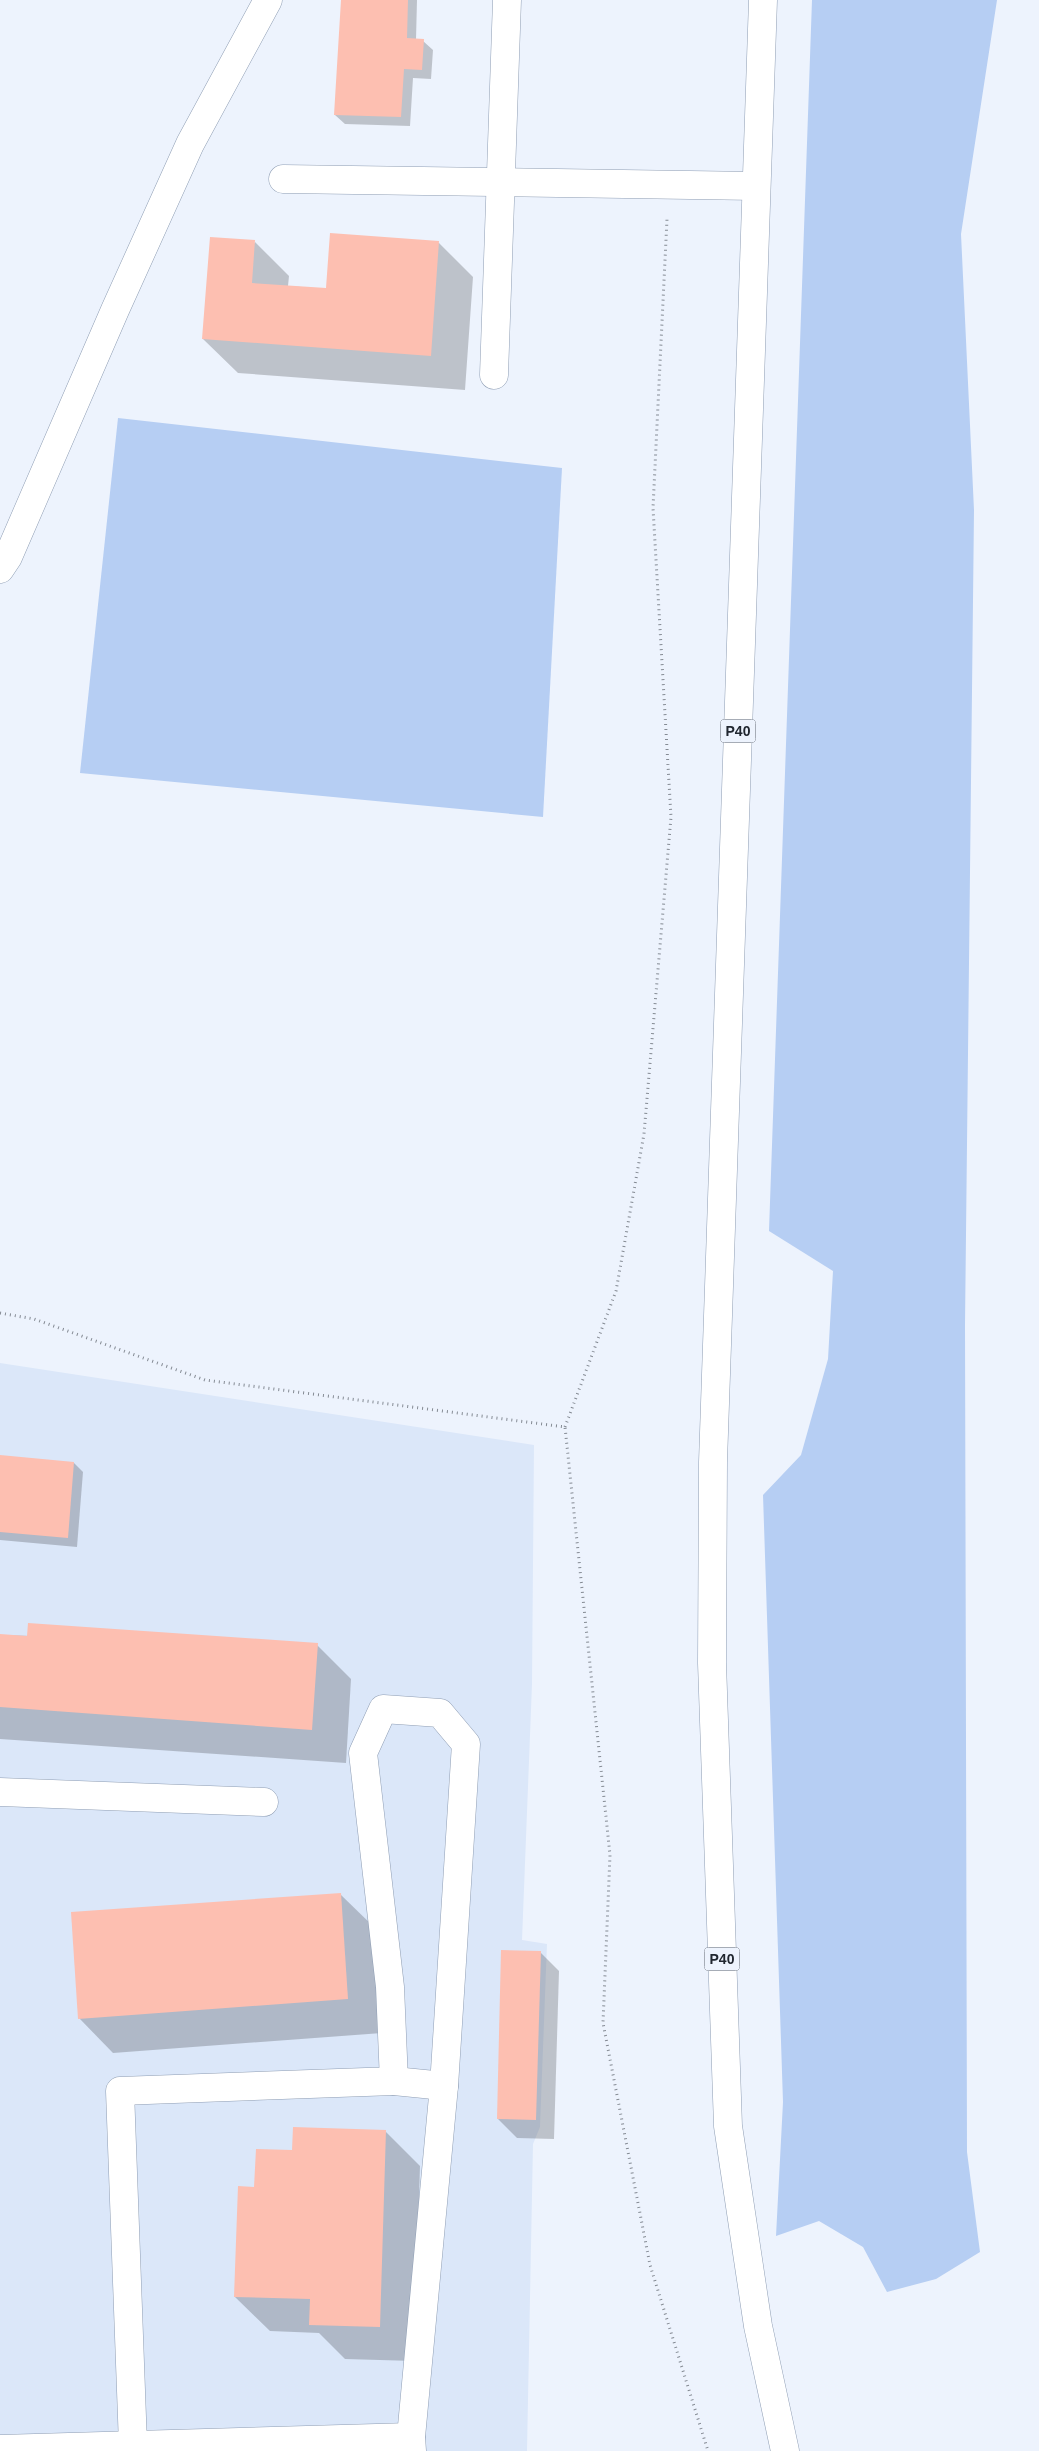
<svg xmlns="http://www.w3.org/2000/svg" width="1039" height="2451" font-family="Arial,sans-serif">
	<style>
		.built { fill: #dbe7f9 }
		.green { fill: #b6cef3 }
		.shadow { fill: #0003 }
		.building { fill: #fdbfb1 }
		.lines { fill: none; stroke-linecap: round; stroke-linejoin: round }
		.minor-casing { stroke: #8f9eb4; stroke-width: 29 }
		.major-casing { stroke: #8f9eb4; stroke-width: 29 }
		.path { stroke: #848a93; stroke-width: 3; stroke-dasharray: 1 4; stroke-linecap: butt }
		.minor { stroke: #fff; stroke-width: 28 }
		.major { stroke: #fff; stroke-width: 28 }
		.labels { text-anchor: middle; stroke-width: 4; stroke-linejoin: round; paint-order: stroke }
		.shield { fill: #edf3fd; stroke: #5e646e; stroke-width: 1 }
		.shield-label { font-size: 14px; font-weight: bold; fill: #212730 }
	</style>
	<rect width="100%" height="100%" fill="#edf3fd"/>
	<path class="built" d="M0 1363 534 1445 532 1684 522 1940 547 1944 540 2127 533 2144 527 2451H0Z"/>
	<g class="green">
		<path d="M812 0H997L961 234 974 510 965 1325 967 2152 980 2252 936 2279 887 2292 863 2247 819 2221 776 2236 783 2102 763 1495 801 1455 828 1359 833 1271 769 1231Z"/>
		<path d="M118 418 562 468 543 817 80 773Z"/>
	</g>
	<g class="shadow">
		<path d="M342 0H417L416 40 423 41 433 50 431 79 413 78 410 126 345 124 335 115Z"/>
		<path d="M331 235 439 243 473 277 465 390 238 373 203 339 255 242 289 276 288 286 327 289Z"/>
		<path d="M0 1457 74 1463 83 1472 77 1547 0 1540Z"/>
		<path d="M0 1635 317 1645 351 1679 346 1763 0 1739Z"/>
		<path d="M340 1894 375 1928 382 2033 113 2053 79 2018Z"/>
		<path d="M540 1952 559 1971 554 2139 517 2138 498 2119Z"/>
		<path d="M386 2132 420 2166 414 2361 345 2359 319 2333 270 2331 235 2297 255 2188 293 2152Z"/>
	</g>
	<g class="building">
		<path d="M341 0H408L407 38 424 39 422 70 404 69 401 117 334 115Z"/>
		<path d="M330 233 439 241 431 356 202 339 210 237 255 240 252 283 326 288Z"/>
		<path d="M0 1455 74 1462 68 1538 0 1532Z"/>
		<path d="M28 1623 318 1643 312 1730 0 1707V1634L27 1636Z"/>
		<path d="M341 1893 348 1999 78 2019 71 1912Z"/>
		<path d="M501 1950 541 1951 536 2120 497 2119Z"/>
		<path d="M293 2127 386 2130 380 2327 309 2325 310 2299 234 2297 238 2186 254 2187 256 2149 292 2150Z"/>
	</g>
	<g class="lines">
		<defs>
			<g id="minor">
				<path d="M283 179 756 186"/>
				<path d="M494 375 507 0"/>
				<path d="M0 569 8 557 115 310 190 144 268 0"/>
				<path d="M0 1792 264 1802"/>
				<path d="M394 2081 444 2086"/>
				<path d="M133 2445 120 2091 394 2081 390 1987 363 1753 383 1709 440 1713 466 1744 444 2086 411 2437 412 2451"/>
				<path d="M0 2449 411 2437"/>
			</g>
			<path id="major" d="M763 0 713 1462 712 1663 728 2126 758 2326 785 2451"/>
		</defs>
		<use href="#minor" class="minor-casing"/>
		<use href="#major" class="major-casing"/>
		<g class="path">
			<path d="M0 1313 34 1319 205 1380 565 1427 610 1855 603 2023 650 2265 708 2451"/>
			<path d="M565 1427 616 1291 644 1134 671 817 653 508 667 219"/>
		</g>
		<use href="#minor" class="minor"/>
		<use href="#major" class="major"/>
	</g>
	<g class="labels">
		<g class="shield">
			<rect x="720.5" y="719.5" width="35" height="23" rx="4"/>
			<rect x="704.5" y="1947.5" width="35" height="23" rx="4"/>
		</g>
		<g class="shield-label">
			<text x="738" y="736">Р40</text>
			<text x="722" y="1964">Р40</text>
		</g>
	</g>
</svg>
